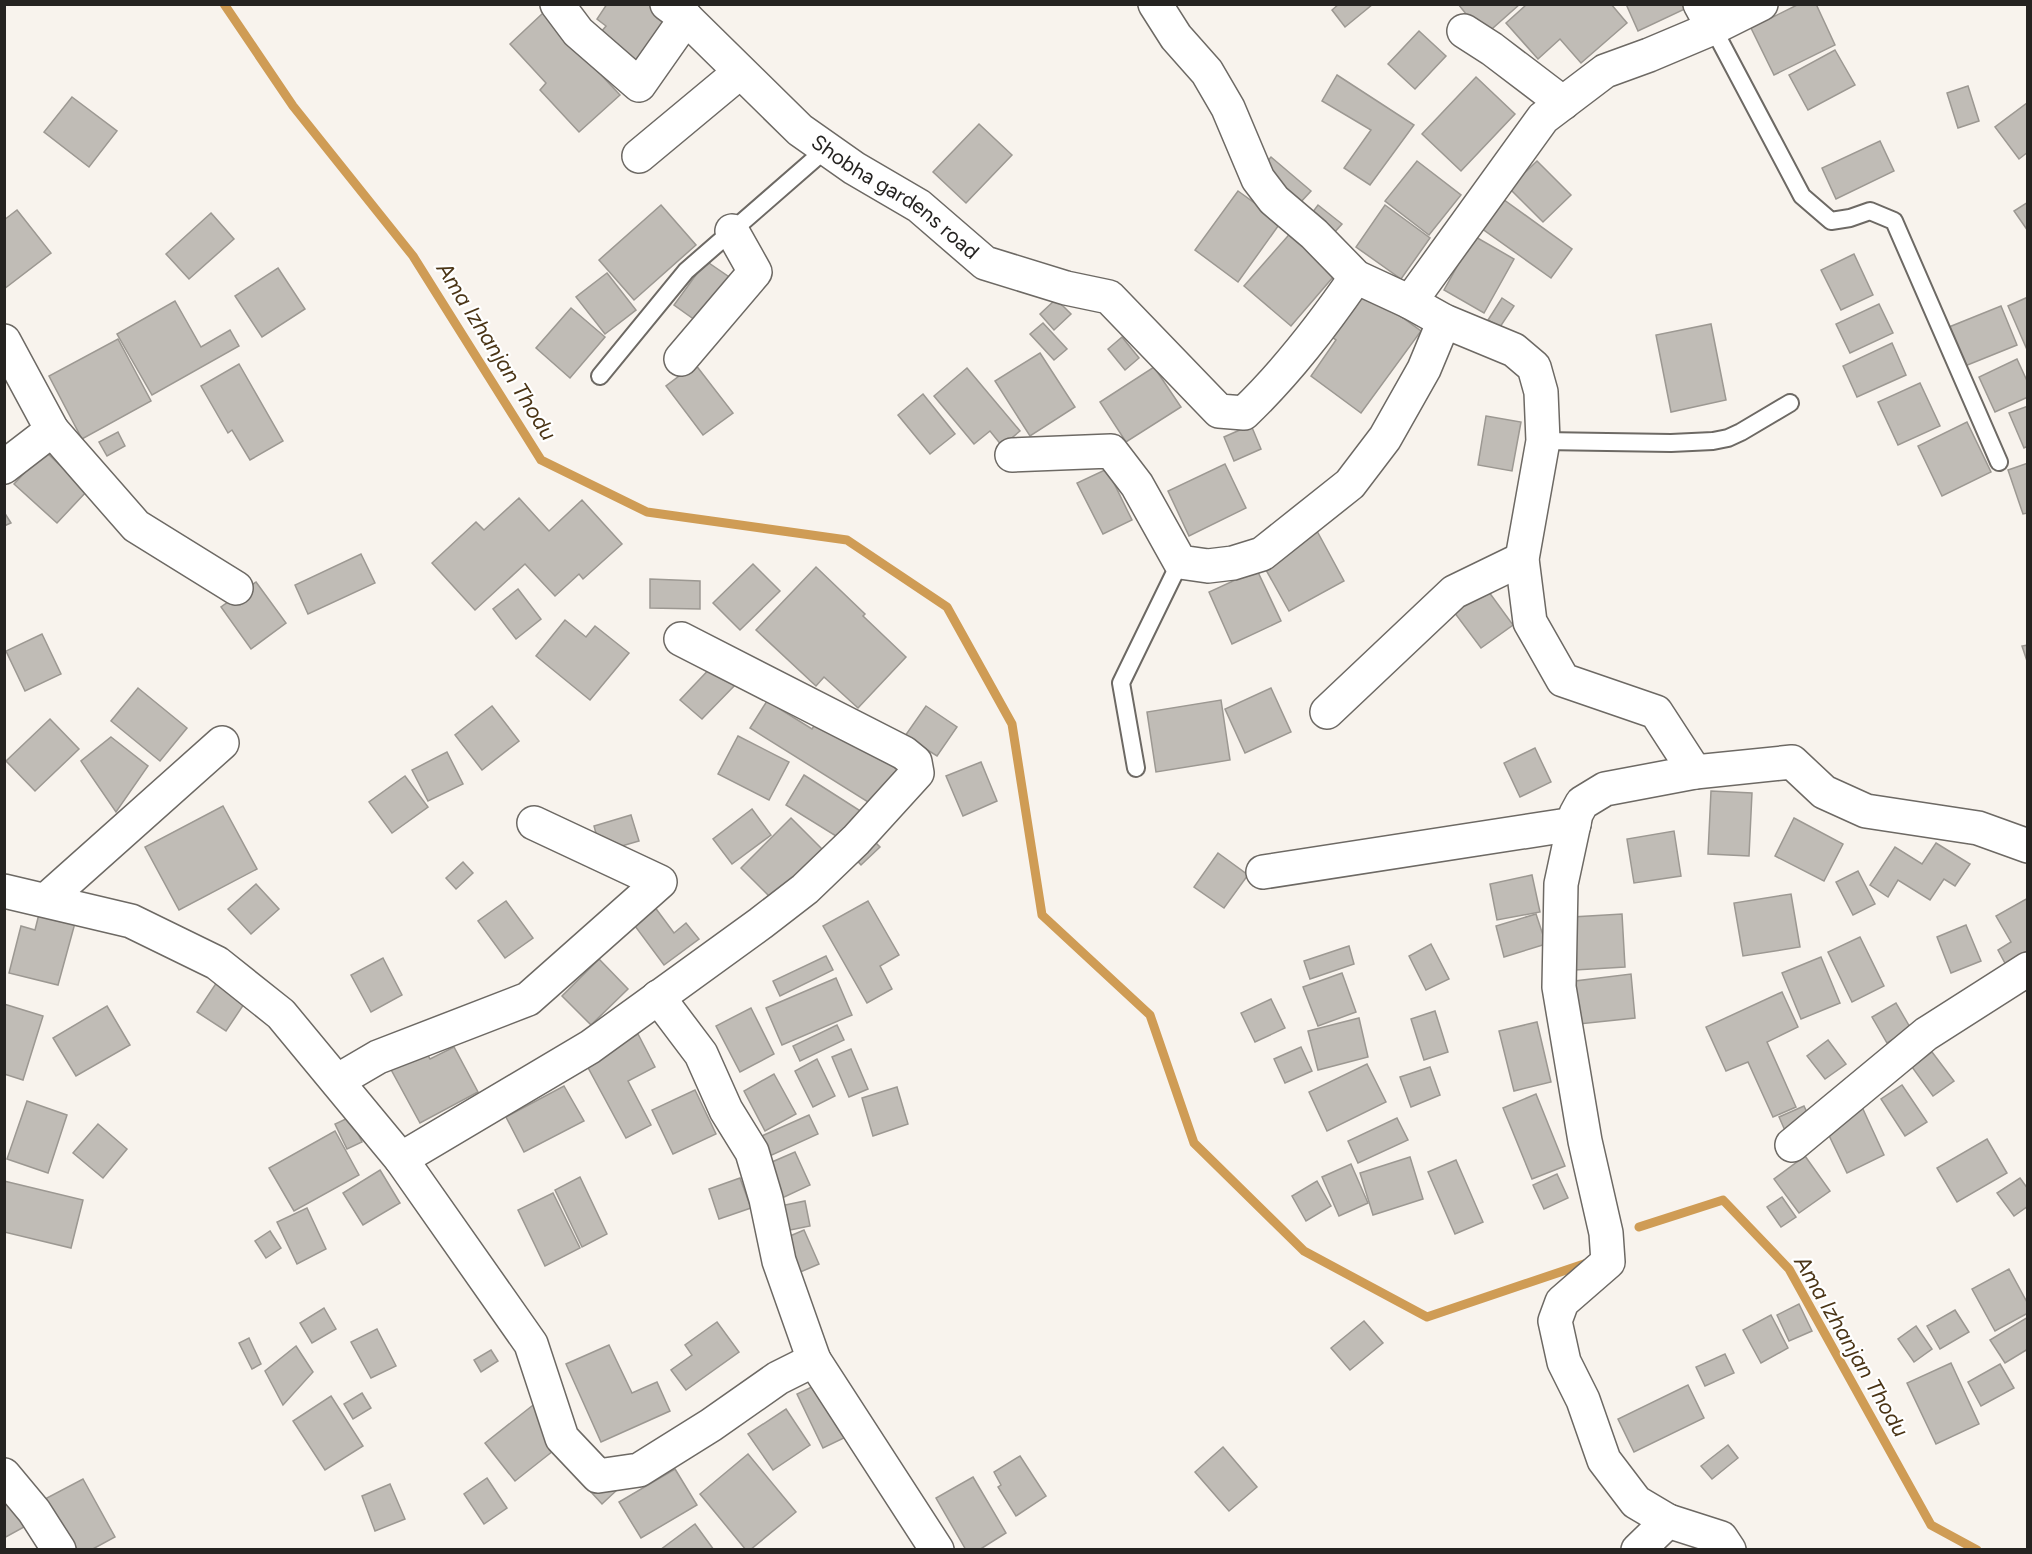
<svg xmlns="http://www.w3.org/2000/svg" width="2032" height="1554" font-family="Figtree,sans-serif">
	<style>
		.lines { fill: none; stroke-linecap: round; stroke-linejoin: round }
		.stream { stroke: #cf9c55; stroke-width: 9 }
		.building { fill: #c0bcb6; stroke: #9c9892; stroke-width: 1.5 }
		.lane-casing { stroke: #6d6964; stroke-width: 20 }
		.street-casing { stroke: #6d6964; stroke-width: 36 }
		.lane { stroke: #fff; stroke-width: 16 }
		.street { stroke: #fff; stroke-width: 33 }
		.labels { text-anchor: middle; stroke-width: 4.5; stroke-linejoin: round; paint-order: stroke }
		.street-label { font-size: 21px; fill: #252321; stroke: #fff }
		.water-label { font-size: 22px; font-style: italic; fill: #4a3415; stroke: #fff }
	</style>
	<rect width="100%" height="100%" fill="#f8f3ed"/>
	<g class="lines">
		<g class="stream">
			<path d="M224 4 293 106 413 256 541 460 647 512 847 540 947 607 1012 724 1042 915 1150 1015 1194 1143 1304 1251 1427 1317 1587 1263"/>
			<path d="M1639 1227 1723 1200 1789 1269 1931 1525 1977 1550"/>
		</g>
	</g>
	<g class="building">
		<path d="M607 4H681L634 68 595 39 606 26 597 19Z"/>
		<path d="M1339 4H1373L1345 27 1332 10Z"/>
		<path d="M1458 4H1520L1484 36Z"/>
		<path d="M1527 4H1611L1627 23 1581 63 1560 39 1538 59 1506 23Z"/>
		<path d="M1626 4H1685L1687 8 1638 31Z"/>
		<path d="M1799 4H1816L1835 45 1774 75 1751 28Z"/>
		<path d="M543 13 620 95 579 132 540 90 546 83 510 44Z"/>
		<path d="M1419 31 1446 56 1415 89 1388 64Z"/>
		<path d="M1835 50 1855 85 1808 110 1789 75Z"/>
		<path d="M1337 75 1414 125 1370 185 1344 168 1371 130 1322 101Z"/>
		<path d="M1476 77 1515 114 1461 171 1422 134Z"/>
		<path d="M1968 86 1979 121 1958 128 1947 93Z"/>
		<path d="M72 97 117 131 89 167 44 132Z"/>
		<path d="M2027 103 2028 152 2019 159 1995 127Z"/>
		<path d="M979 124 1012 155 966 203 933 172Z"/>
		<path d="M1880 141 1894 171 1836 199 1822 168Z"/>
		<path d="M1271 157 1311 191 1300 203 1261 169Z"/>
		<path d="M1417 161 1461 195 1429 235 1385 201Z"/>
		<path d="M1537 161 1571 195 1543 222 1509 188Z"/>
		<path d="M1238 191 1281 222 1238 282 1195 250Z"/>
		<path d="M1496 194 1572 249 1551 278 1474 223Z"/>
		<path d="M2028 202V231L2014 211Z"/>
		<path d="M661 205 696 245 634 300 599 260Z"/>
		<path d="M1318 205 1342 224 1332 235 1309 217Z"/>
		<path d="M1385 205 1430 238 1401 279 1356 247Z"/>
		<path d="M17 210 51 253 4 289V220Z"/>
		<path d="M211 213 234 239 189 279 166 254Z"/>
		<path d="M1294 229 1340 269 1291 326 1244 286Z"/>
		<path d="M1474 236 1514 259 1484 313 1444 290Z"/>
		<path d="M1854 254 1873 295 1841 310 1821 270Z"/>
		<path d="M706 261 735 281 702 325 674 305Z"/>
		<path d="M278 268 305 309 262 337 235 296Z"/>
		<path d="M607 273 636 310 605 334 576 297Z"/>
		<path d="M1363 289 1421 331 1361 413 1311 376 1336 340 1329 335Z"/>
		<path d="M2028 297V352L2008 306Z"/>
		<path d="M1502 298 1514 306 1500 327 1488 320Z"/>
		<path d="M1056 299 1071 314 1054 330 1040 314Z"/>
		<path d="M175 301 201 347 230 330 239 346 152 395 117 334Z"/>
		<path d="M1879 304 1893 333 1850 353 1836 324Z"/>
		<path d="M2001 306 2017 345 1965 366 1949 327Z"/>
		<path d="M571 308 605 337 570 378 536 348Z"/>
		<path d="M1043 323 1067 349 1054 360 1030 334Z"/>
		<path d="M1711 324 1726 400 1671 412 1656 335Z"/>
		<path d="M1122 337 1139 358 1125 370 1108 349Z"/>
		<path d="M118 339 151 401 82 439 49 376Z"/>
		<path d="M1892 343 1906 375 1857 397 1843 366Z"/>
		<path d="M1040 353 1075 407 1030 436 995 381Z"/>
		<path d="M2017 359 2028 383V397L1995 412 1979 377Z"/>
		<path d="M239 364 283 441 250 460 232 430 228 433 201 386Z"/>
		<path d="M695 364 733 413 703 435 666 386Z"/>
		<path d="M1154 367 1181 407 1126 442 1100 402Z"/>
		<path d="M967 368 1020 431 1002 446 990 431 974 444 934 396Z"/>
		<path d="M1920 383 1940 426 1898 445 1878 402Z"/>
		<path d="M923 394 955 434 930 454 898 415Z"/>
		<path d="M2028 406V446L2024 448 2009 413Z"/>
		<path d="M1486 416 1521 422 1512 471 1478 465Z"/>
		<path d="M1967 422 1991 472 1942 496 1918 446Z"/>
		<path d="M1251 425 1261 449 1234 461 1224 437Z"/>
		<path d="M118 432 125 446 107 456 99 442Z"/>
		<path d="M45 451 87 491 57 523 14 484Z"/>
		<path d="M2028 463V513L2023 514 2008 470Z"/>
		<path d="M1225 464 1246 508 1189 536 1168 491Z"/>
		<path d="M1107 469 1132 520 1103 534 1077 483Z"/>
		<path d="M519 498 549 531 582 500 622 544 583 579 579 574 555 596 525 564 475 610 432 563 476 522 484 530Z"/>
		<path d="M4 512 11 523 4 526Z"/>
		<path d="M1317 531 1344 581 1289 611 1261 561Z"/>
		<path d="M361 554 375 583 308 614 295 585Z"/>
		<path d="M753 564 780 591 740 630 713 603Z"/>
		<path d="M816 567 865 614 863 616 906 657 858 708 824 677 816 686 756 630Z"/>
		<path d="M1257 570 1281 621 1232 644 1209 592Z"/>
		<path d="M650 579 700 581V609L650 608Z"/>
		<path d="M256 582 286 623 251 649 221 607Z"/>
		<path d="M1486 588 1513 625 1481 648 1454 612Z"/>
		<path d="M518 589 541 619 516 639 493 609Z"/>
		<path d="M565 620 586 637 595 626 629 653 590 700 536 656Z"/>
		<path d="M42 634 61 674 25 691 6 651Z"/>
		<path d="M2028 645V664L2022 646Z"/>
		<path d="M716 662 738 682 702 719 680 700Z"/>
		<path d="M138 688 187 728 160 761 111 721Z"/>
		<path d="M1271 688 1291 732 1245 753 1225 709Z"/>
		<path d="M1221 700 1230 760 1156 772 1147 712Z"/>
		<path d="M767 701 812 729 818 720 900 771 876 807 750 728Z"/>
		<path d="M492 706 519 741 482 770 455 735Z"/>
		<path d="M926 706 957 727 937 756 905 736Z"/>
		<path d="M50 719 79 749 35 791 6 761Z"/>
		<path d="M738 736 789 762 769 800 718 774Z"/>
		<path d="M111 737 148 766 116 812 81 761Z"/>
		<path d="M1535 748 1551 782 1520 797 1504 763Z"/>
		<path d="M447 752 463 784 428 801 412 770Z"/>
		<path d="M981 762 997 801 963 816 946 776Z"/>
		<path d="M804 775 862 812 844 841 786 805Z"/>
		<path d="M405 776 428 807 392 833 369 802Z"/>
		<path d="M1711 791 1752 793 1749 856 1708 854Z"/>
		<path d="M223 806 257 869 179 910 145 847Z"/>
		<path d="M752 809 771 835 732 864 713 839Z"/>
		<path d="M631 815 639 841 601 852 594 826Z"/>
		<path d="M791 818 824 851 774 901 741 868Z"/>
		<path d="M1794 818 1843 844 1824 881 1775 856Z"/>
		<path d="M1674 831 1681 876 1634 883 1627 839Z"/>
		<path d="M871 838 880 847 861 865 852 855Z"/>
		<path d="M1936 843 1970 864 1955 886 1944 879 1930 900 1898 880 1888 897 1870 885 1895 847 1922 864Z"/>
		<path d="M1218 853 1248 875 1224 908 1194 887Z"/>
		<path d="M463 862 473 873 456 889 446 878Z"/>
		<path d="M1858 871 1875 904 1853 915 1836 882Z"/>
		<path d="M1532 875 1540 912 1497 920 1490 884Z"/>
		<path d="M256 884 279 909 251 934 228 909Z"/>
		<path d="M1791 894 1800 947 1743 956 1734 903Z"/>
		<path d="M2028 898V955L2007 967 1998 950 2011 942 1996 916Z"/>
		<path d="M506 901 533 938 505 958 478 921Z"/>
		<path d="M868 901 899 955 880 966 892 989 867 1003 823 926Z"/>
		<path d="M654 906 674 933 686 923 699 939 664 965 632 922Z"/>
		<path d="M39 914 75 923 58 985 9 973 21 926 35 930Z"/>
		<path d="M1536 914 1546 944 1504 957 1496 926Z"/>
		<path d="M1622 914 1625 967 1575 970 1572 917Z"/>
		<path d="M1966 925 1981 961 1951 973 1937 937Z"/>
		<path d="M1860 937 1884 986 1852 1002 1828 952Z"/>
		<path d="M1431 944 1449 979 1426 990 1409 956Z"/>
		<path d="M1349 946 1354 964 1310 979 1304 961Z"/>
		<path d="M826 956 833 970 780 996 773 981Z"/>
		<path d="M1821 957 1840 1003 1801 1019 1782 973Z"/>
		<path d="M383 958 402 995 371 1012 351 975Z"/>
		<path d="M599 959 628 989 591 1025 562 996Z"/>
		<path d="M1342 973 1356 1012 1318 1026 1303 987Z"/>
		<path d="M1631 974 1635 1018 1579 1024 1575 981Z"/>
		<path d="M836 978 852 1015 782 1045 766 1008Z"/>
		<path d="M217 982 246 1001 226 1031 197 1012Z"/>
		<path d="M1782 992 1798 1027 1767 1042 1796 1107 1773 1117 1748 1062 1726 1071 1706 1027Z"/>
		<path d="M1271 999 1285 1028 1255 1042 1241 1013Z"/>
		<path d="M1896 1003 1911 1029 1887 1043 1872 1017Z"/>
		<path d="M4 1004 43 1016 23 1080 4 1074Z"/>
		<path d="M107 1006 130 1045 76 1076 53 1038Z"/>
		<path d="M751 1008 774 1054 740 1072 716 1026Z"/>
		<path d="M1435 1011 1448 1052 1424 1060 1411 1019Z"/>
		<path d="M1359 1018 1368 1057 1318 1070 1308 1031Z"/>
		<path d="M1537 1022 1551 1082 1514 1091 1499 1031Z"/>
		<path d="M837 1025 844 1040 800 1061 793 1046Z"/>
		<path d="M638 1034 655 1067 628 1081 651 1125 626 1138 585 1062Z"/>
		<path d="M1828 1040 1846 1064 1825 1079 1807 1056Z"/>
		<path d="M423 1046 430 1059 454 1047 478 1092 420 1123 388 1064Z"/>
		<path d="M1301 1047 1312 1071 1285 1083 1274 1059Z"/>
		<path d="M851 1049 868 1089 849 1097 832 1057Z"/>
		<path d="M1932 1052 1954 1081 1933 1096 1912 1067Z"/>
		<path d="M817 1059 835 1096 813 1107 795 1071Z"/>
		<path d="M1367 1064 1386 1102 1327 1131 1309 1092Z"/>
		<path d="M1430 1067 1440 1095 1411 1107 1400 1077Z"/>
		<path d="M774 1074 796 1114 765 1131 744 1091Z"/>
		<path d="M1902 1085 1927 1122 1905 1136 1881 1099Z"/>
		<path d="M564 1086 584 1121 524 1152 506 1117Z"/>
		<path d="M897 1087 908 1124 873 1136 862 1098Z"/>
		<path d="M695 1090 716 1134 673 1154 652 1110Z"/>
		<path d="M1536 1094 1565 1166 1532 1179 1503 1108Z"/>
		<path d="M27 1101 67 1115 48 1173 7 1159Z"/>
		<path d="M1804 1106 1812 1123 1787 1135 1779 1117Z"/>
		<path d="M1862 1107 1884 1155 1847 1173 1824 1125Z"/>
		<path d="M809 1115 818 1134 763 1159 755 1139Z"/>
		<path d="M350 1117 362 1142 347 1149 335 1124Z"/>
		<path d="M1397 1118 1408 1140 1358 1163 1348 1141Z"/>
		<path d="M98 1124 127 1149 103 1178 73 1153Z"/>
		<path d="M335 1131 359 1175 294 1211 269 1168Z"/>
		<path d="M1987 1139 2007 1173 1957 1202 1937 1168Z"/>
		<path d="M795 1152 810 1185 780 1199 765 1165Z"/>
		<path d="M1805 1156 1830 1191 1799 1213 1774 1179Z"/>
		<path d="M1410 1157 1423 1199 1373 1215 1360 1173Z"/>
		<path d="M1456 1160 1483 1222 1455 1234 1428 1172Z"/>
		<path d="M1351 1164 1368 1203 1339 1216 1322 1177Z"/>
		<path d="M380 1170 400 1203 363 1225 343 1193Z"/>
		<path d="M1557 1174 1568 1198 1544 1209 1533 1185Z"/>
		<path d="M580 1177 607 1234 582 1247 555 1190Z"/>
		<path d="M740 1178 751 1208 719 1219 709 1189Z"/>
		<path d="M2020 1178 2028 1189V1206L2014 1216 1997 1193Z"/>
		<path d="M4 1181 83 1200 71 1248 4 1232Z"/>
		<path d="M1317 1181 1331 1206 1306 1221 1292 1196Z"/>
		<path d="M553 1193 580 1248 545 1266 518 1210Z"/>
		<path d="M1782 1197 1796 1217 1781 1227 1767 1207Z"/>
		<path d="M805 1201 810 1226 780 1232 775 1207Z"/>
		<path d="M307 1208 326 1249 297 1264 277 1222Z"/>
		<path d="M804 1230 819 1264 798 1273 783 1239Z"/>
		<path d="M270 1231 281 1248 266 1258 255 1241Z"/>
		<path d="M2009 1269 2028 1304V1313L1995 1331 1972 1289Z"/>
		<path d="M1799 1304 1812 1331 1789 1341 1777 1315Z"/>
		<path d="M324 1308 336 1329 312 1343 300 1323Z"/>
		<path d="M1955 1310 1969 1332 1940 1349 1927 1326Z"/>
		<path d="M1771 1315 1788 1348 1761 1363 1743 1330Z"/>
		<path d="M2028 1317V1349L2005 1363 1990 1340Z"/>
		<path d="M1364 1321 1383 1343 1350 1370 1331 1348Z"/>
		<path d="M717 1322 739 1352 686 1390 671 1370 692 1355 685 1345Z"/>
		<path d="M1916 1326 1932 1349 1914 1362 1898 1339Z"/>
		<path d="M377 1329 396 1366 371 1378 351 1342Z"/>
		<path d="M249 1338 261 1364 252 1369 239 1343Z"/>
		<path d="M609 1345 632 1393 657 1382 670 1411 601 1442 566 1364Z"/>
		<path d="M296 1346 313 1372 283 1405 265 1371Z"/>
		<path d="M491 1350 498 1361 481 1372 474 1360Z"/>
		<path d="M1725 1354 1734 1373 1705 1386 1696 1367Z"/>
		<path d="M1951 1363 1979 1424 1936 1444 1907 1383Z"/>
		<path d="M2000 1364 2014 1388 1981 1406 1968 1382Z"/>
		<path d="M820 1383 846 1437 823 1448 797 1394Z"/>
		<path d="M1688 1385 1704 1418 1634 1452 1618 1419Z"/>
		<path d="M362 1393 371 1408 353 1419 344 1404Z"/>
		<path d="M331 1396 363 1446 325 1470 293 1421Z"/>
		<path d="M537 1402 567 1440 515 1481 485 1443Z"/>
		<path d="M786 1409 810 1445 773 1470 748 1434Z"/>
		<path d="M1728 1445 1738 1458 1712 1479 1701 1466Z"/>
		<path d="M1223 1447 1257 1487 1229 1511 1195 1472Z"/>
		<path d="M748 1454 796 1512 750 1550H746L700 1494Z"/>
		<path d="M1020 1456 1046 1496 1016 1516 998 1487 1001 1485 994 1472Z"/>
		<path d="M675 1469 697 1505 641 1538 619 1502Z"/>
		<path d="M608 1477 618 1489 602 1504 591 1492Z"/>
		<path d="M973 1477 1006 1533 979 1550H966L936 1498Z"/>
		<path d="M487 1478 507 1508 484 1524 464 1494Z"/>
		<path d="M83 1479 115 1537 91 1550H70L43 1500Z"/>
		<path d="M390 1484 405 1519 375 1531 362 1496Z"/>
		<path d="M4 1492 24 1527 4 1538Z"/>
		<path d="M695 1524 714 1550H660Z"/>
	</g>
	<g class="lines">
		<defs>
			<g id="lane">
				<path d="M1713 28 1802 196 1831 221 1850 218 1870 211 1894 221 1999 462"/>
				<path d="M600 376 686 271 826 149"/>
				<path d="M1543 441 1671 443 1713 441 1728 438 1741 432 1790 403"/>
				<path d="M1136 768 1121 683 1180 562"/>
			</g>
			<g id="street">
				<path d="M557 4 578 32 639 85 686 18"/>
				<path id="s1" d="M667 4 686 18 800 130 854 168 919 206 985 263 1066 288 1109 297 1219 411 1244 413C1287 372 1322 326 1356 277"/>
				<path d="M1155 4 1176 37 1207 72 1228 108 1258 179 1274 200 1314 234 1356 277 1410 302"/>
				<path d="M1713 28 1761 4"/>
				<path d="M1464 31 1492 49 1563 103"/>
				<path d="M639 156 740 72"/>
				<path d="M4 341 52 430 4 467"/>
				<path d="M681 359 755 272 732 231"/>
				<path d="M52 430 136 526 236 588"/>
				<path d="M1012 455 1111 451 1137 485 1180 562 1208 566 1233 563 1262 554 1350 484 1385 438 1424 369 1444 321"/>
				<path d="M1327 712 1454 592 1522 559"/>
				<path d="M1695 772 1656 712 1563 680 1530 622 1522 559 1543 441 1541 392 1534 367 1514 350 1444 321 1410 302 1543 118 1605 71 1649 55 1713 28 1700 4"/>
				<path d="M1263 872 1574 824"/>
				<path d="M4 891 131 921 217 963 281 1014 401 1159 590 1047 761 923 805 889 856 840 917 773 915 762 904 753 681 639"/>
				<path d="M46 900 222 743"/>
				<path d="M658 997 701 1054 726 1110 752 1152 766 1199 779 1261 814 1360"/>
				<path d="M337 1081 378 1057 528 999 660 882 534 823"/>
				<path d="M1792 1145 1926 1034 2028 969"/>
				<path d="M401 1159 531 1344 562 1438 598 1476 639 1470 711 1425 778 1378 814 1360 937 1550"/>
				<path d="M4 1475 34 1511 59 1550"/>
				<path d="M1668 1521 1636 1502 1604 1460 1583 1400 1564 1362 1555 1321 1562 1302 1608 1262 1606 1233 1585 1141 1559 987 1561 884 1576 814 1582 803 1605 789 1695 772 1792 762 1824 792 1866 811 1978 828 2028 846"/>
				<path d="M1638 1550 1668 1521 1721 1538 1729 1550"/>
			</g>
		</defs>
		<use href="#lane" class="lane-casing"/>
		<use href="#street" class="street-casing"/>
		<use href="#lane" class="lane"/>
		<use href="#street" class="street"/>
	</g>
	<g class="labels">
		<g class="street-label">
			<text dy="7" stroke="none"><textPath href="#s1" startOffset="300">Shobha gardens road</textPath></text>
		</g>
		<g class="water-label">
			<text transform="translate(497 351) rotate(58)" y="8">Ama Izhanjan Thodu</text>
			<text transform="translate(1852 1346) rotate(60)" y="8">Ama Izhanjan Thodu</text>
		</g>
	</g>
	<rect width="2032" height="1554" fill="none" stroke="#252321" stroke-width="12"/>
</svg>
